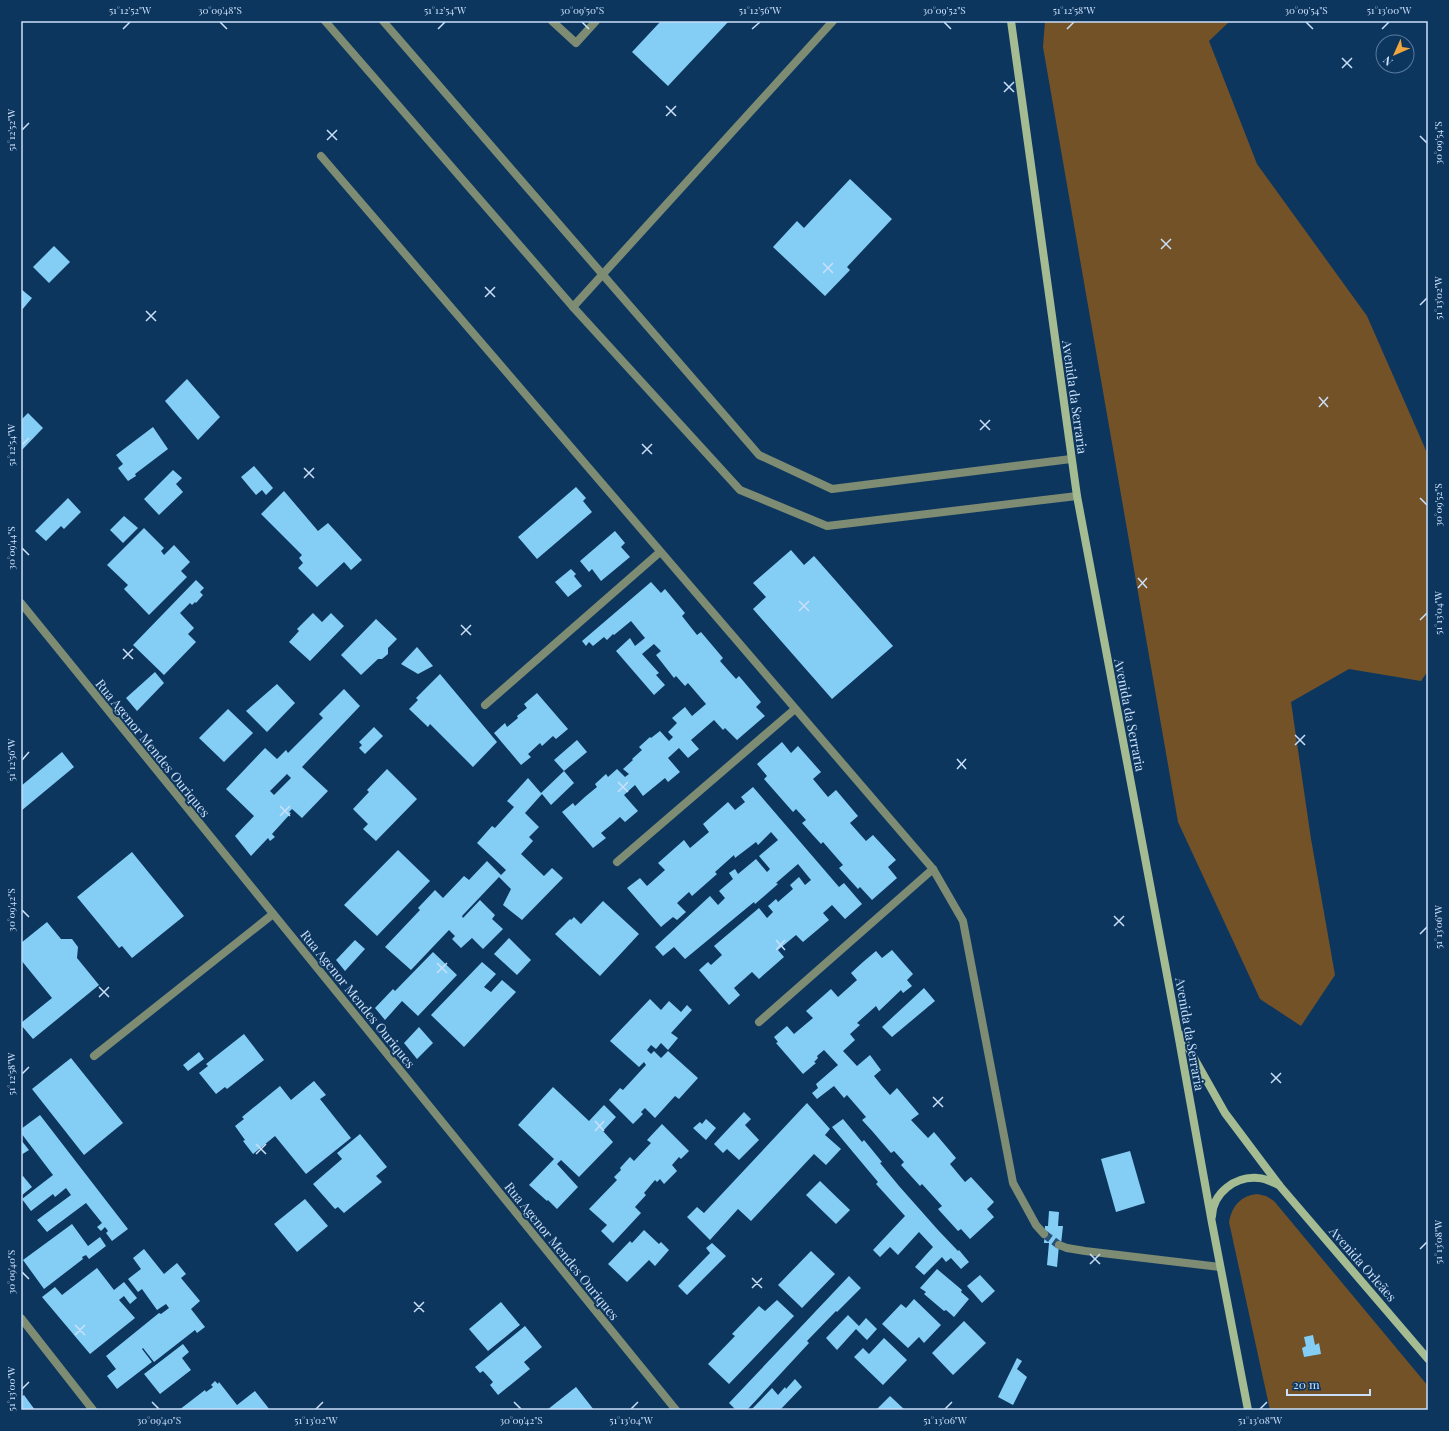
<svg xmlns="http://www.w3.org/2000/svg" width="1449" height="1431" font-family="'Playfair Display',serif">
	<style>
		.green { fill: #735227 }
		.building { fill: #84cef5; fill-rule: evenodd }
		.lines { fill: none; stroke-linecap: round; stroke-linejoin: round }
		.street-tunnel { stroke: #295076; stroke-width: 8; stroke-dasharray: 8 4; stroke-linecap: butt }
		.lane { stroke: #7d8c72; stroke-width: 8 }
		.street { stroke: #7d8c72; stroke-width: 8 }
		.secondary { stroke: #a5bc93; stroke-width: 8 }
		.ticks { fill: none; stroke: #cae0fa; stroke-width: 1.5 }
		.labels { text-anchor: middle; stroke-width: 4; stroke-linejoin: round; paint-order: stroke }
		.street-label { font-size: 13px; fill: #cae0fa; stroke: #0d365f }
		.neatline { fill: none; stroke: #cae0fa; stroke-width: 1.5 }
		.ticks-label { font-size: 10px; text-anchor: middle; fill: #cae0fa }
	</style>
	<rect width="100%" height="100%" fill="#0d365f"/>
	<g class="green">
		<path d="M1045 21H1230L1209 41 1257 164 1367 316 1428 455V671L1421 681 1349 669 1291 702 1311 839 1335 975 1301 1026 1260 999 1178 822 1043 47Z"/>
		<path d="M1257 1194 1266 1196 1274 1201 1428 1386V1410H1270L1229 1222C1232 1205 1241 1196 1257 1194Z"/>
	</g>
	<g class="building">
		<path d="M661 21H729L668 86 632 52Z"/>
		<path d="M850 179 892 219 847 267 850 270 825 296 773 247 797 221 804 228Z"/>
		<path d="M54 246 70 262 49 283 33 267Z"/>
		<path d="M21 289 32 298 21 311Z"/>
		<path d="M187 379 220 417 198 440 165 401Z"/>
		<path d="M28 413 43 428 21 451V420Z"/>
		<path d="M153 427 168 449 135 474 136 476 128 481 118 468 123 464 116 455Z"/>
		<path d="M254 466 273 488 266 495 262 490 256 495 241 477Z"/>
		<path d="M173 470 182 478 176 484 183 492 159 515 144 499Z"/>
		<path d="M576 487 586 498 583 501 592 512 537 559 518 537Z"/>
		<path d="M284 491 318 531 328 523 362 560 351 570 344 562 317 587 298 568 303 563 299 558 302 555 261 514Z"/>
		<path d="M68 498 81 512 64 529 61 526 46 541 35 531Z"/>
		<path d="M124 516 138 528 123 543 110 530Z"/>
		<path d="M144 528 164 548 161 551 164 555 174 545 190 562 181 571 187 577 149 615 124 589 128 585 107 565Z"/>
		<path d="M615 531 625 543 621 547 630 557 601 581 592 569 589 572 580 561Z"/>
		<path d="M791 550 804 565 814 556 893 646 832 699 753 609 766 597 753 583Z"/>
		<path d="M571 569 576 574 574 576 582 586 568 597 555 582Z"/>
		<path d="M196 580 204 588 200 592 203 595 196 603 195 602 192 605 190 603 180 613 194 628 188 634 196 642 164 675 133 645Z"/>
		<path d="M651 582 661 593 665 589 685 613 682 616 697 635 701 632 723 658 720 661 736 679 739 676 761 702 756 707 765 716 737 740 725 728 723 730 714 720 691 740 699 749 688 758 679 748 668 758 680 772 668 782 665 778 643 796 635 785 624 795 638 811 625 822 620 817 611 825 601 833 606 838 593 848 562 812 573 803 575 806 586 796 597 787 595 784 606 774 608 777 617 769 625 777 629 774 623 769 633 760 632 759 642 750 639 747 650 737 651 738 660 731 669 741 673 737 668 732 677 723 672 718 685 707 692 716 706 704 688 683 685 686 676 676 674 678 656 655 661 651 654 644 642 654 659 673 656 675 665 685 654 695 616 651 630 638 635 646 645 638 631 621 614 635 613 634 607 640 604 637 593 646 589 642 586 646 582 641Z"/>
		<path d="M313 613 322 622 331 613 344 626 310 661 289 642 299 631 297 629Z"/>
		<path d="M376 619 397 639 388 648V654L382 659H378L361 675 341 655Z"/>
		<path d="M417 647 433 666 418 674 401 664Z"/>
		<path d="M155 672 164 683 137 711 126 698Z"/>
		<path d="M440 674 497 742 473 767 430 724 428 727 409 709 418 700 416 698Z"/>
		<path d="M277 684 295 703 267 732 246 711Z"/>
		<path d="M344 689 360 706 302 767 328 791 302 818 292 809 289 812 291 813 272 834 275 837 270 841 268 838 251 856 235 836 254 816 226 789 265 748 277 759 286 750 288 753 323 718 319 714ZM287 774 291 778 274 795 270 791Z"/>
		<path d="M537 693 568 729 556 739 553 736 542 746 540 743 528 754 531 757 521 765 494 733 505 723 507 727 518 718 517 716 527 708 524 704Z"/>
		<path d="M228 709 253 733 224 762 199 738Z"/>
		<path d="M374 727 383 736 365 754 359 748 362 745 359 742Z"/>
		<path d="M577 740 587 752 564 771 554 760Z"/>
		<path d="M782 742 791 753 798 746 821 772 813 779 828 797 836 790 858 816 850 823 866 841 873 835 896 860 888 867 897 878 872 900 860 887 858 889 839 868 843 865 823 842 821 844 802 823 806 820 796 809 793 812 764 779 767 776 757 764Z"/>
		<path d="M62 752 74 767 21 811V786Z"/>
		<path d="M387 769 417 799 376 841 363 829 368 824 353 809 369 792 367 790Z"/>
		<path d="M564 771 574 783 551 805 542 794 525 813 539 827 529 837 533 841 521 854 544 876 552 868 563 878 522 920 503 905 511 889 499 877 462 916 463 918 480 900 495 915 492 919 503 929 483 949 472 938 461 948 452 939 455 936 449 930 411 970 385 947 420 910 418 908 435 890 443 898 464 876 469 880 487 861 501 875 506 870 477 843 492 826 495 828 514 807 507 801 528 778 541 793Z"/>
		<path d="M753 787 839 887 844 883 862 904 845 919 832 905 823 913 829 920 803 942 796 935 778 950 784 957 759 979 752 972 734 988 740 995 729 1005 699 970 708 962 711 965 722 955 714 946 759 908 767 918 773 912 768 906 776 899 778 902 793 889 790 885 799 877 805 885 811 880 798 864 776 883 778 884 755 904 754 902 685 959 674 947 663 956 655 947 710 896 718 905 725 898 719 891 733 879 729 873 735 869 738 874 756 859 767 872 770 869 759 856 778 840 771 832 758 845 756 842 735 858 734 855 715 872 717 874 692 896 689 892 677 903 686 912 677 920 673 917 661 927 627 888 640 878 647 886 665 870 658 863 684 840 690 848 709 832 703 824 728 802 735 810 745 802 741 797Z"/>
		<path d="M398 850 430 881 377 936 344 905Z"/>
		<path d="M132 852 184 916 132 958 122 946 119 948 77 897Z"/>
		<path d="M603 901 639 934 600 976 555 934 570 919 571 920 574 917 581 924Z"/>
		<path d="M47 922 61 939H72L78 947 77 958 99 985 33 1039 21 1025V1023L52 998 21 960V943Z"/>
		<path d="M509 938 531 960 517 975 494 954Z"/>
		<path d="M355 940 365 949 345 971 336 960Z"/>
		<path d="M892 950 913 974 907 980 912 986 903 993 901 990 879 1011 876 1006 857 1023 860 1025 850 1034 855 1040 843 1051 857 1066 870 1055 881 1070 874 1076 882 1086 890 1095 897 1088 919 1114 911 1120 928 1138 934 1132 956 1158 950 1164 965 1182 971 1177 994 1202 987 1209 994 1217 970 1239 961 1229 958 1231 938 1209 942 1206 922 1184 920 1186 901 1165 904 1162 894 1151 891 1153 873 1132 862 1120 866 1117 847 1095 844 1098 834 1086 817 1099 812 1093 818 1088 816 1084 838 1065 824 1050 817 1056 818 1058 814 1062 816 1063 803 1074 776 1043 778 1042 774 1037 787 1026 794 1034 813 1018 806 1011 831 989 838 997 857 980 851 973 863 962 876 951 882 958Z"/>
		<path d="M433 952 457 975 418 1016 402 1001 385 1020 375 1008 393 989 395 991Z"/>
		<path d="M482 962 496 974 484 987 491 992 502 980 516 992 464 1047 431 1015Z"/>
		<path d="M924 988 935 1001 892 1037 882 1027Z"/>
		<path d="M650 999 661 1010 669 1001 681 1012 687 1005 692 1010 671 1033 678 1038 668 1050 661 1043 656 1049 651 1045 647 1050 651 1054 654 1051 661 1058 668 1051 698 1078 679 1099 675 1096 655 1118 645 1108 641 1112 643 1114 633 1124 609 1100 620 1088 623 1090 646 1065 644 1062 639 1067 610 1041Z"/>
		<path d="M419 1027 433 1043 417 1059 404 1043Z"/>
		<path d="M244 1034 264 1060 227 1089 225 1087 216 1094 199 1073 208 1066 206 1064Z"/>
		<path d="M199 1052 204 1059 188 1071 183 1065Z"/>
		<path d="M71 1058 123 1123 84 1155 32 1089Z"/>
		<path d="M314 1081 326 1095 320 1099 351 1138 306 1174 275 1136 253 1154 243 1141 245 1140 235 1126 244 1119 242 1117 280 1086 291 1100Z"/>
		<path d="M553 1087 589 1121 604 1105 616 1117 603 1131 613 1142 579 1177 561 1160 557 1164 578 1187 557 1209 548 1200 547 1201 529 1185 554 1159 518 1125Z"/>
		<path d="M807 1103 830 1129 825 1135 841 1149 826 1165 814 1154 751 1221 738 1209 710 1240 687 1217 697 1207 704 1213Z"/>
		<path d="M744 1112 751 1119 745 1125 759 1140 739 1160 727 1149 723 1153 714 1144Z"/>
		<path d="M40 1115 128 1229 112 1241 106 1233 108 1231 105 1227 101 1231 97 1227 102 1223 86 1203 47 1232 37 1220 71 1195 66 1188 55 1197 53 1194 31 1211 22 1199 53 1175 21 1133V1129Z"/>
		<path d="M706 1119 716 1128 706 1140 693 1128 700 1122 702 1124Z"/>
		<path d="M843 1119 862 1142 864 1140 882 1162 880 1163 899 1186 938 1230 958 1251 959 1250 969 1262 961 1269 951 1258 946 1262 942 1257 924 1275 915 1267 933 1247 919 1232 898 1255 890 1247 880 1257 873 1250 905 1216 876 1184 878 1182 832 1127Z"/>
		<path d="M662 1124 689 1151 681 1159 679 1157 672 1165 677 1171 664 1184 660 1179 657 1182 655 1180 644 1193 646 1195 635 1207 641 1213 613 1243 601 1231 607 1225 589 1209 617 1180 614 1177 621 1170 620 1168 630 1157 634 1161 651 1143 647 1140Z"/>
		<path d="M360 1134 387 1167 376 1176 382 1182 344 1213 338 1207 335 1209 313 1184 342 1159 337 1153Z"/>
		<path d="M21 1140 29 1150 21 1155Z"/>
		<path d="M1130 1151 1145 1203 1116 1212 1101 1159Z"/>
		<path d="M23 1176 32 1187 21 1196V1177Z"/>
		<path d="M820 1181 850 1210 836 1224 806 1195Z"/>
		<path d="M305 1199 328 1226 297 1252 274 1224Z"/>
		<path d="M1049 1211 1059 1212 1058 1226H1063L1061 1244 1059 1245 1057 1267 1047 1265 1049 1243H1044L1045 1226H1048Z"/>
		<path d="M72 1224 88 1246 100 1237 106 1246 89 1259 86 1255 82 1257 83 1259 44 1289 23 1260Z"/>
		<path d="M644 1230 659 1244 661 1242 669 1250 655 1266 649 1260 627 1282 608 1264 630 1241 632 1243Z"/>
		<path d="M712 1243 726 1256 687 1295 678 1286 710 1253 706 1248Z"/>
		<path d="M144 1249 164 1274 177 1263 186 1274 181 1278 200 1301 191 1309 205 1327 197 1333 195 1330 154 1362 143 1348 142 1349 152 1362 117 1389 107 1376 116 1369 106 1356 159 1313 161 1314 169 1308 166 1304 157 1310 142 1289 138 1292 128 1279 141 1269 133 1258Z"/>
		<path d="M811 1251 835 1274 802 1308 778 1285Z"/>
		<path d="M97 1268 114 1290 124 1282 137 1298 130 1304 124 1296 119 1300 135 1318 90 1354 42 1297 55 1287 62 1295Z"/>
		<path d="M937 1269 962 1290 961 1292 969 1299 954 1317 946 1310 944 1311 924 1294 926 1292 920 1288Z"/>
		<path d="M980 1275 995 1291 982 1303 967 1286Z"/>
		<path d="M849 1276 861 1288 837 1312 836 1311 807 1341 809 1343 747 1410H736L729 1403Z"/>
		<path d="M914 1299 941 1325 924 1343 919 1337 908 1348 882 1324 901 1304 906 1308Z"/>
		<path d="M777 1300 794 1316 729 1384 708 1364 735 1336 732 1334 759 1306 765 1311Z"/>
		<path d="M501 1302 520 1325 488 1351 469 1329Z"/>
		<path d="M848 1315 859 1326 866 1318 877 1329 867 1340 856 1329 837 1350 826 1338Z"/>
		<path d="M964 1321 986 1343 953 1375 932 1353Z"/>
		<path d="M525 1326 542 1347 524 1362 530 1369 498 1395 490 1385 493 1382 483 1371 480 1373 475 1367Z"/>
		<path d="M1313 1335 1315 1345 1319 1343 1321 1354 1304 1357 1302 1348 1306 1346 1304 1337Z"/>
		<path d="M884 1338 907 1360 883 1385 854 1357 863 1348 869 1354Z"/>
		<path d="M183 1344 189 1352 182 1358 191 1370 160 1394 144 1374Z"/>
		<path d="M1017 1358 1022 1361 1017 1369 1027 1377 1013 1405 998 1397Z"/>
		<path d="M795 1379 802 1387 780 1410H751L772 1388 778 1395 785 1387 786 1389Z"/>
		<path d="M215 1381 218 1384 219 1382 237 1405 255 1391 270 1410H179L205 1390 206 1392 213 1387 211 1385Z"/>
		<path d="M576 1387 594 1410H547Z"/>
		<path d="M24 1395 35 1410H21V1397Z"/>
		<path d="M890 1396 905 1410H876Z"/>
	</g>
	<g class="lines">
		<path class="street-tunnel" d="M1044 1234 1059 1245"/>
		<g class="lane">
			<path d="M321 156 933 869 963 921 1013 1183 1036 1225 1044 1234"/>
			<path d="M485 705 660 552"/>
			<path d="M617 862 795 709"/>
			<path d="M759 1022 933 869"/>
			<path d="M94 1056 273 914"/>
			<path d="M1067 1248 1085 1251 1220 1267"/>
		</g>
		<g class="street">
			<path d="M325 21 573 307 740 490 827 526 1077 496"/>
			<path d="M383 21 759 455 832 489 1071 459"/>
			<path d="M552 21 576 43 596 21"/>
			<path d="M573 307 833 21"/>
			<path d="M21 603 676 1410"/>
			<path d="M1059 1245 1067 1248"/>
			<path d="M21 1318 93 1410"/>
		</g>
		<g class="secondary">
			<path d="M1011 21 1077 496 1177 1028 1212 1223 1248 1410"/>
			<path d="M1181 1035 1225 1113 1279 1185 1428 1359"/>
			<path d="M1212 1216C1213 1193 1235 1176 1258 1178 1265 1178 1272 1182 1279 1185"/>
		</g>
	</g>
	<path class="ticks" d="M220 22 227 29M582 22 589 29M944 22 951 29M1306 22 1313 29M123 29 130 22M438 29 445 22M752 29 760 22M1067 29 1074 22M1382 29 1389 22M1342 58 1352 68M1342 68 1352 58M1004 82 1014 92M1004 92 1014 82M666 106 676 116M666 116 676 106M22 130 29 123M327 130 337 140M1420 136 1427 143M327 140 337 130M1161 239 1171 249M1161 249 1171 239M823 263 833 273M823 273 833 263M485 287 495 297M485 297 495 287M1420 305 1427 298M146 311 156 321M146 321 156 311M1319 397 1328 407M1319 407 1328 397M980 420 990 430M980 430 990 420M642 444 652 454M22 445 29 438M642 454 652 444M304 468 314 478M304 478 314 468M1420 498 1427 505M22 548 29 555M1138 578 1147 588M1138 588 1147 578M799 601 809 611M799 611 809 601M1420 620 1427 613M461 625 471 635M461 635 471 625M123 649 133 659M123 659 133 649M1295 735 1305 745M1295 745 1305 735M957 759 966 769M22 760 29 752M957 769 966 759M618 782 628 792M618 792 628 782M280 806 290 816M280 816 290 806M22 910 29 917M1114 916 1124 926M1114 926 1124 916M1420 934 1427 927M776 940 785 950M776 950 785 940M437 963 447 973M437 973 447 963M99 987 109 997M99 997 109 987M1271 1073 1281 1083M22 1074 29 1067M1271 1083 1281 1073M933 1097 943 1107M933 1107 943 1097M595 1121 604 1131M595 1131 604 1121M256 1144 266 1154M256 1154 266 1144M1420 1249 1427 1242M1090 1254 1100 1264M1090 1264 1100 1254M22 1272 29 1279M752 1278 762 1288M752 1288 762 1278M414 1302 424 1312M414 1312 424 1302M75 1325 85 1335M75 1335 85 1325M22 1389 29 1382M152 1402 159 1409M514 1402 521 1409M316 1409 323 1402M631 1409 638 1402M945 1409 952 1402M1260 1409 1267 1402"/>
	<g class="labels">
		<g class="street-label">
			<text transform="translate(1075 397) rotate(82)" y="5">Avenida da Serraria</text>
			<text transform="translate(1130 715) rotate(79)" y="5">Avenida da Serraria</text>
			<text transform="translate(153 748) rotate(51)" y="5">Rua Agenor Mendes Ouriques</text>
			<text transform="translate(358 999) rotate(51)" y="5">Rua Agenor Mendes Ouriques</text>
			<text transform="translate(1190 1034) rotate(80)" y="5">Avenida da Serraria</text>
			<text transform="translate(562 1251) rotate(51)" y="5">Rua Agenor Mendes Ouriques</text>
			<text transform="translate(1363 1264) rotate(49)" y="5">Avenida Orleães</text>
		</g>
	</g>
	<rect width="1449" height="1431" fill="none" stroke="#0d365f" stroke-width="44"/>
	<g transform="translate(1395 54) rotate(225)"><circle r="19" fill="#0d365f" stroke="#597a9d"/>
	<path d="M0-3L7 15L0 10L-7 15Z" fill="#efa73d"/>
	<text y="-6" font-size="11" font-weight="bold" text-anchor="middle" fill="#cae0fa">N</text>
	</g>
	<path d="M1287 1389v6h83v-6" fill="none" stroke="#cae0fa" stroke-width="2"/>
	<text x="1293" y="1389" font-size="12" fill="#cae0fa" stroke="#0d365f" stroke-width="3" paint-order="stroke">20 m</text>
	<rect x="22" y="22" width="1405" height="1387" class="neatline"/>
	<g class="ticks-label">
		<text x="130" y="14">51°12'52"W</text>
		<text x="220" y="14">30°09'48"S</text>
		<text x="445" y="14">51°12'54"W</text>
		<text x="582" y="14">30°09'50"S</text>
		<text x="760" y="14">51°12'56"W</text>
		<text x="944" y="14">30°09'52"S</text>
		<text x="1074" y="14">51°12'58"W</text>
		<text x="1306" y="14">30°09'54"S</text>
		<text x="1389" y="14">51°13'00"W</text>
		<text transform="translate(11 130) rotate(-90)" y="4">51°12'52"W</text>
		<text transform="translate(1438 143) rotate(-90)" y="4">30°09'54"S</text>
		<text transform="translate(1438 298) rotate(-90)" y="4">51°13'02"W</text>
		<text transform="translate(11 445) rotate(-90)" y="4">51°12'54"W</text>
		<text transform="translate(1438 505) rotate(-90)" y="4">30°09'52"S</text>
		<text transform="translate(11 548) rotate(-90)" y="4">30°09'44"S</text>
		<text transform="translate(1438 613) rotate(-90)" y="4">51°13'04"W</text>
		<text transform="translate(11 760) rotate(-90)" y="4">51°12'56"W</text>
		<text transform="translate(11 910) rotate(-90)" y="4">30°09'42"S</text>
		<text transform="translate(1438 927) rotate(-90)" y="4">51°13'06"W</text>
		<text transform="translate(11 1074) rotate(-90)" y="4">51°12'58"W</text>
		<text transform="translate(1438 1242) rotate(-90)" y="4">51°13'08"W</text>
		<text transform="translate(11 1272) rotate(-90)" y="4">30°09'40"S</text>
		<text transform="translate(11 1389) rotate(-90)" y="4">51°13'00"W</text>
		<text x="159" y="1424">30°09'40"S</text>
		<text x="316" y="1424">51°13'02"W</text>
		<text x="521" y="1424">30°09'42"S</text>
		<text x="631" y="1424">51°13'04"W</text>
		<text x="945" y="1424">51°13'06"W</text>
		<text x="1260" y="1424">51°13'08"W</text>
	</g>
</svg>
